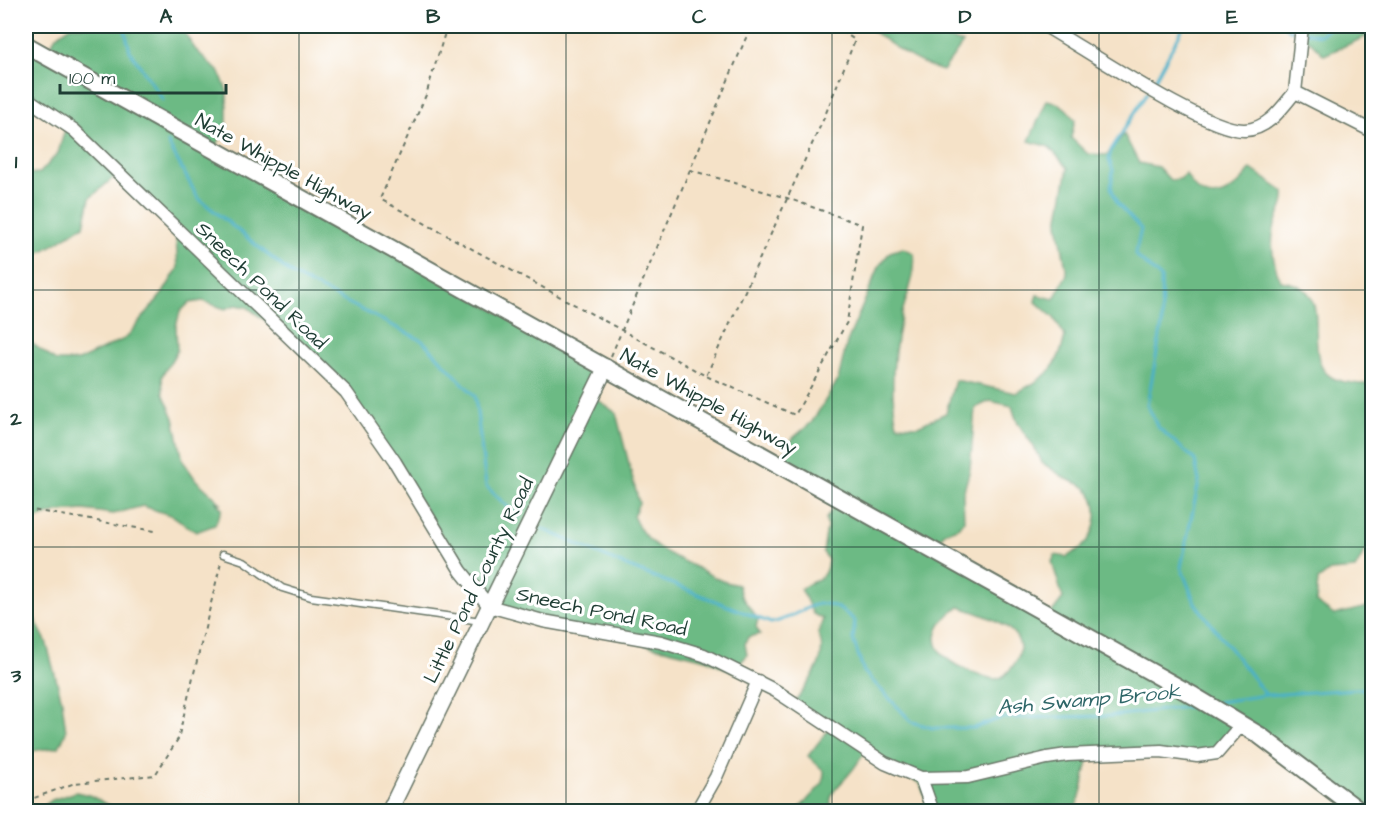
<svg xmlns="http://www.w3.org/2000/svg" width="1398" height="837" font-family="'Architects Daughter',sans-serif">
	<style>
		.forest { fill: #6cba84; stroke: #467c5c; stroke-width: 1.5; fill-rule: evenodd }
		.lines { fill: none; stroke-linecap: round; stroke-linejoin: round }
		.stream { stroke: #4ab1c9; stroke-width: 3 }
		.service-casing { stroke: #6a7768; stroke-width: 9 }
		.minor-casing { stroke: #6a7768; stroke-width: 15 }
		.tertiary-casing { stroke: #6a7768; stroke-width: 18 }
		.secondary-casing { stroke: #6a7768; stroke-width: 20 }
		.path { stroke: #6a7768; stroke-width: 2; stroke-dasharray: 4.5 4.5; stroke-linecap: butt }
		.service { stroke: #fff; stroke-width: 6 }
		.minor { stroke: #fff; stroke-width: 12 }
		.tertiary { stroke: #fff; stroke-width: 15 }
		.secondary { stroke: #fff; stroke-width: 16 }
		.grid { fill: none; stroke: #1f3d34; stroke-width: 1.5; stroke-opacity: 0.55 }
		.labels { text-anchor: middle; stroke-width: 6; stroke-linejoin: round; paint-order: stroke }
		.street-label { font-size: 20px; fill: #1f3d34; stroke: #fff }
		.water-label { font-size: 21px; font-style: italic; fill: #2e6668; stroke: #fff }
		.neatline { fill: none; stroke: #1f3d34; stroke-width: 2 }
		.grid-label { font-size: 20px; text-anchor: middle; font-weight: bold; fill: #1f3d34 }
	</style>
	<rect width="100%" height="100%" fill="#fff"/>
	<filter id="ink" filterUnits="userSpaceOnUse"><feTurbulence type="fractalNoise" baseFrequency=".0167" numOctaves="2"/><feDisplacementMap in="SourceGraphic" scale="12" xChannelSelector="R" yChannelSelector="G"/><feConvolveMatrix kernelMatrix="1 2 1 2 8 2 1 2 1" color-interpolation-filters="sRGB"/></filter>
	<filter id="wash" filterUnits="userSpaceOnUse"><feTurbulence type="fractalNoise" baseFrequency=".008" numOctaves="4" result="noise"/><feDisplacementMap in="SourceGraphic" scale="24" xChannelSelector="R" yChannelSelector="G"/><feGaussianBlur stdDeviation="1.35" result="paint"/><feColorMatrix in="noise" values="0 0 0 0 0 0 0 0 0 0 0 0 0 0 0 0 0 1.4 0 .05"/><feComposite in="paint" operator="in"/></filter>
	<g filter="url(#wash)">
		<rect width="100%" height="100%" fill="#f5e2c8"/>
		<g class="forest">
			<path d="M71 26H180L195 49 220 73 227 91V126L213 152 603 371 594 397 616 413 639 503 633 516C644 544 670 555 695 567 713 575 718 582 738 585L741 596 758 619 756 627 760 634 748 637 745 644 747 655 733 672 706 659 489 607 351 397 282 333 247 307 236 305 225 309 203 301 189 303 180 312 176 326 177 351 162 376 163 393 174 418 183 461 196 480 222 504 215 501 222 509 215 525 196 532 173 516 143 506 113 514 84 510 57 512 26 523V339L56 361H78L126 338 163 293 178 268 175 225 120 172 90 198 84 226C64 236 47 252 26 258V174L40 173 58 153 67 123 26 100V50L45 60 55 37Z"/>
			<path d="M866 26H932L948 39 963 43 943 71C913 62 890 44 866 26Z"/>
			<path d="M1299 26H1372V34L1324 55 1311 42 1299 36Z"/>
			<path d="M1047 100C1061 103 1067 108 1075 120L1071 138 1088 154 1107 155 1124 134 1139 163 1158 167 1170 180 1180 179 1186 174C1205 211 1232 195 1251 169L1284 192C1285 204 1281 209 1277 219 1269 239 1272 262 1281 281 1287 282 1294 283 1299 286 1336 304 1293 373 1345 382 1355 383 1363 386 1372 382V539L1355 569 1330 571 1318 580 1316 602 1334 615 1372 606V811H1357L1242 727 1215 753H1091C1083 772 1084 795 1074 811H930L920 783 864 754C859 760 855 768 849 774 841 785 824 794 833 811H797L823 783 824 771 808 756 829 729 794 704C807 683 831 659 818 634L823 619 813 614 801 589C815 577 825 584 828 560L823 552 827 527 826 519 838 500 777 465 793 438 812 422 838 380 847 342 880 265 890 252 903 248 914 253C917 275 906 296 901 317 893 353 889 389 897 425L918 426 946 413 955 380 1016 393C1046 377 1058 370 1065 336L1054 318 1035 301 1037 295 1054 299 1067 274 1058 223 1068 168 1049 147 1029 141ZM990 401 1012 406C1018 433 1034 439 1042 463 1052 468 1060 476 1069 480 1074 483 1082 484 1086 488 1102 502 1098 533 1082 547 1078 551 1072 553 1067 557L1055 555 1052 562 1063 598 1049 616 932 550 945 532 958 528 964 520 963 494 970 469 975 408ZM960 607C985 615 1039 631 1013 666 1008 672 1003 679 995 679 990 679 983 676 978 674 954 667 922 649 943 621 949 614 952 610 960 607Z"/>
			<path d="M26 578 33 616 46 641 62 701 66 732 59 747 26 752Z"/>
			<path d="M76 792 89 795 120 811H37L52 800Z"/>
		</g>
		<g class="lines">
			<g class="stream">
				<path d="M124 26 130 51 163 100"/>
				<path d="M1284 26 1289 30 1297 31"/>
				<path d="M1304 32 1320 35 1331 26"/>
				<path d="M1151 87 1184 26"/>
				<path d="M1147 93 1111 150 1109 160 1113 170 1111 187 1117 203 1141 229 1135 255 1161 278 1162 325 1147 405 1158 427 1195 460 1199 481 1181 567 1195 603 1266 695"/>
				<path d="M168 143 198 198 293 275 423 341 475 396 486 486 518 517"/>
				<path d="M543 529 619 563 771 623C809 615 817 585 855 621L853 639 864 672 912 722 933 728H974L1001 718 1111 716 1196 706"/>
				<path d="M1218 702 1266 695 1372 688"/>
			</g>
		</g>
	</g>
	<g filter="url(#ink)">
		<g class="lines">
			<defs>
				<path id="service" d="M223 554 244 561 282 588 311 597 481 621"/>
				<g id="minor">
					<path d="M1045 26C1084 48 1207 132 1245 130 1268 129 1282 108 1295 92"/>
					<path d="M1302 26 1295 92 1372 131"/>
					<path d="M26 98 74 130 346 392 395 462 461 571 489 606 543 621 661 642 704 655 776 691 885 763 921 778 968 777 1047 758 1067 755 1161 751 1197 756 1217 753 1242 724"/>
					<path d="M921 778 933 812"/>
					<path d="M696 812 716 777 758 681"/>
				</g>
				<path id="tertiary" d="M389 812 606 367"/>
				<path id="secondary" d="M26 45 1194 696 1259 735 1361 812"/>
			</defs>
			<use href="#service" class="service-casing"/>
			<use href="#minor" class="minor-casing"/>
			<use href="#tertiary" class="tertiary-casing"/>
			<use href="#secondary" class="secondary-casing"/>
			<g class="path">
				<path d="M447 26 426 95 380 199 706 376 824 118 855 40 834 26"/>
				<path d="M690 170 787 198 862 225 847 322 795 415 706 376"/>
				<path d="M611 356 751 26"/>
				<path d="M26 509 155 531"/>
				<path d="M26 801 75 783 155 775 178 739 221 562"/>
			</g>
			<use href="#service" class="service"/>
			<use href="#minor" class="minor"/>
			<use href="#tertiary" class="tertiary"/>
			<use href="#secondary" class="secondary"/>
		</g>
	</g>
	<path class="grid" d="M299 26V812M566 26V812M832 26V812M1099 26V812M26 290H1372M26 547H1372"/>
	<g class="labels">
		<g class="street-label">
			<text transform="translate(284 166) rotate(29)" y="7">Nate Whipple Highway</text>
			<text transform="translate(262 285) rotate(44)" y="7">Sneech Pond Road</text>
			<text transform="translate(709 401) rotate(29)" y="7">Nate Whipple Highway</text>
			<text transform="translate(478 580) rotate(-64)" y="7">Little Pond County Road</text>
			<text transform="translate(602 611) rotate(12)" y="7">Sneech Pond Road</text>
		</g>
		<g class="water-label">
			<text transform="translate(1089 699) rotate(-5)" y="7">Ash Swamp Brook</text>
		</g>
	</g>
	<rect width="1398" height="837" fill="none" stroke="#fff" stroke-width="66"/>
	<path d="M60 84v9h166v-9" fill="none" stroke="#1f3d34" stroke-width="3"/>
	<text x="69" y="84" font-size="18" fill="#1f3d34" stroke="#ffffff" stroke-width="4.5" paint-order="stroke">100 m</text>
	<rect x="33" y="33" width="1332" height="771" class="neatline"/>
	<g class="grid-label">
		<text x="166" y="23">A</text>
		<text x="433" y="23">B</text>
		<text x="699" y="23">C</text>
		<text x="965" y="23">D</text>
		<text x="1232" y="23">E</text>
		<text x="16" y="168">1</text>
		<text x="16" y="425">2</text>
		<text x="16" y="682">3</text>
	</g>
</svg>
